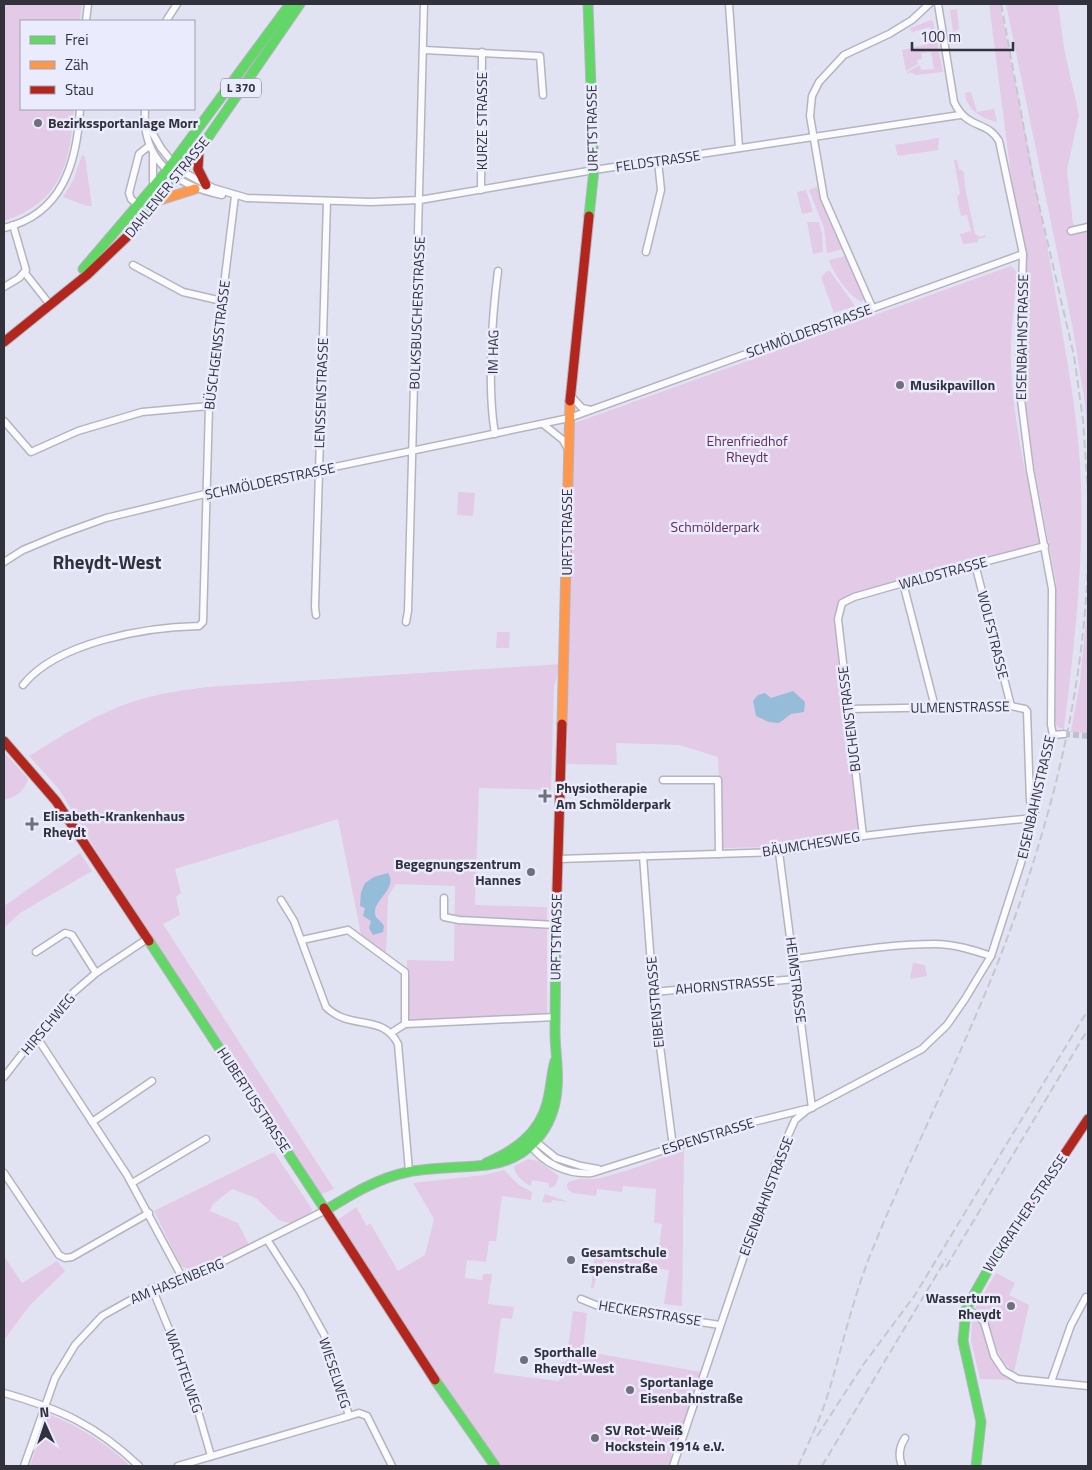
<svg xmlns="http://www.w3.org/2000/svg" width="1092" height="1470" font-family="'Titillium Web',sans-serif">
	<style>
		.green { fill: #e3cae6 }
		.water { fill: #95bcd9 }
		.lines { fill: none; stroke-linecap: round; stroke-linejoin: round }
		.street-tunnel { stroke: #bfc0ce; stroke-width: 6; stroke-dasharray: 6 3; stroke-linecap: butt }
		.street-casing { stroke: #b4b4c0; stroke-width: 9 }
		.fast-casing { stroke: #b4b4c0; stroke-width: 11 }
		.slow-casing { stroke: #b4b4c0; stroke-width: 11 }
		.jam-casing { stroke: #b4b4c0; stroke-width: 11 }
		.street { stroke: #fbfbfd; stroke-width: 6 }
		.fast { stroke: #63d668; stroke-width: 9 }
		.slow { stroke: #ff974d; stroke-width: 9 }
		.jam { stroke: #b3261e; stroke-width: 9 }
		.rail { stroke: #c7c7cb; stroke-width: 2; stroke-dasharray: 8 4; stroke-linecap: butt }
		.poi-dot { fill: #70707c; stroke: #eaebfc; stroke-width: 2 }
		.labels { text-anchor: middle; stroke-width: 5; stroke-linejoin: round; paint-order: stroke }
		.shield { fill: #eaebfc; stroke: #696a76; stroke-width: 1 }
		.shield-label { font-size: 12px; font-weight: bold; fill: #32323d }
		.street-label { font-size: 14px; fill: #32323d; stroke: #eaebfc }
		.poi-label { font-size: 14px; font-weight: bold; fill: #32323d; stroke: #eaebfc; text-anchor: start }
		.park-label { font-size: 14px; fill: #622a5d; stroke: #eaebfc }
		.district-label { font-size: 19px; font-weight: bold; fill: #32323d; stroke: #eaebfc }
	</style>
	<rect width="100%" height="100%" fill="#e2e3f2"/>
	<g class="green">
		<path d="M4 4H82L80 21H21V109H74C70 164 61 202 4 221Z"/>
		<path d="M989 4H1000C1019 105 1041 206 1058 308 1067 360 1077 413 1080 465 1085 553 1075 642 1064 729L1057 727 1054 718 1056 582 1034 466 1022 381 1026 255 1011 175Z"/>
		<path d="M1006 4H1058L1064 48 1079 115 1067 170 1073 224 1088 232V442L1085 404 1073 329Z"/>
		<path d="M957 9 959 29 953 32 950 10Z"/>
		<path d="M931 20 933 22 936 37 933 38 930 27 912 32 910 28Z"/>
		<path d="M937 42 943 72 916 75 910 72 908 74 907 72 920 65 921 70 934 69 931 52 921 53 922 59 917 60 918 64 906 71 902 50Z"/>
		<path d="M971 92 977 112 994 109 997 122C982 118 967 111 965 93Z"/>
		<path d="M939 138 938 150 898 156 895 145Z"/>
		<path d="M82 155 85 157 92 206H87L63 197 73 181Z"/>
		<path d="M954 160H957L959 169 964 172 965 187 975 234 980 237 985 235 986 237 978 239V242L963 244 960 234 971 231 967 215 961 216 957 197 960 193Z"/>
		<path d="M817 187 827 217 842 249 829 253H827L824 228 809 190Z"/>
		<path d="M806 190 813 212 802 214 797 192Z"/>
		<path d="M819 222 822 234 823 252 813 254 807 222Z"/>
		<path d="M845 256 865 298 861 302C848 294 834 275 829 260Z"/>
		<path d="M1011 266 1017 272C1015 302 1010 334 1011 364 1013 424 1028 486 1042 545L839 602 834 619 859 831 778 847 722 848 718 757 679 745 616 743 617 765 567 764 572 424Z"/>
		<path d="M827 271H830L855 306 834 313 821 277Z"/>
		<path d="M458 492 475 493 473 516 457 515Z"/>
		<path d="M1088 600V733L1071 732 1080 682Z"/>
		<path d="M497 632H510L509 648H496Z"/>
		<path d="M561 664 554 685 551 790 479 788 475 905 547 907V1015L408 1021 407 960 454 961 455 886 396 884 388 896 386 957 362 939 338 819 175 869 181 893 176 897 180 915 163 924 334 1189 319 1195 124 897 59 789 29 756C62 736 95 714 132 702 156 694 182 690 208 687Z"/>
		<path d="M4 752 28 779C23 793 17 796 4 800Z"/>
		<path d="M80 853 92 871 20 913 4 928V906Z"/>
		<path d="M913 963 925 965 927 976 910 979Z"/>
		<path d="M684 1149 682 1306 664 1304 669 1270 603 1261 602 1271 597 1270 594 1288H591L595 1253 649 1260 650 1255 658 1256 662 1224 654 1223 656 1189 623 1186 622 1192 597 1189 596 1196 573 1193 568 1190 567 1184C576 1176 589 1181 600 1178 629 1171 657 1160 684 1149Z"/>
		<path d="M274 1152 312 1209 310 1215 292 1224 279 1220 256 1198 232 1189 213 1204 210 1211 238 1223 249 1245 195 1272 181 1266 154 1211Z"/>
		<path d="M528 1159 538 1161 559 1176 555 1186 549 1188V1183L532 1180 531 1186C524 1183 514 1175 514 1166Z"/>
		<path d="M504 1170 519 1185 532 1192 531 1200 502 1196 496 1241H489L486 1262 467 1260 465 1278 482 1280 483 1274H492L488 1304 514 1307 512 1319 501 1318 494 1373 559 1381 562 1362H566L573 1311 587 1313 583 1351 701 1372 668 1466H498L336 1221 356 1207 367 1226 370 1223 398 1271 425 1255 434 1219 413 1183 484 1175Z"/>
		<path d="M545 1194 569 1202 552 1200 551 1203 542 1202Z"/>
		<path d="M4 1256 22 1283 57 1261 65 1271 30 1305 4 1340Z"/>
		<path d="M996 1273 1015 1283 1009 1295 1029 1305 1014 1372C999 1361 997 1348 991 1331 989 1322 982 1315 975 1308Z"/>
		<path d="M972 1318H975L980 1322 994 1361 1015 1380 980 1379 971 1340Z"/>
		<path d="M51 1415C81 1428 106 1443 130 1466H30L46 1419Z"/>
	</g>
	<g class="water">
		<path d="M793 691 805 702 804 712 791 714 779 723 769 722 756 716 753 701 758 695 765 693 771 698Z"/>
		<path d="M388 873C399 890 369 901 376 917 378 920 382 922 384 926L383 932 373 935 369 928 371 921 363 916 365 908 360 906 361 892 365 883 374 877Z"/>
	</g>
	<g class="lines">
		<path class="street-tunnel" d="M1064 734 1088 736"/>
		<defs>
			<g id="street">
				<path d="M729 4 739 148"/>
				<path d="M86 21 88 4"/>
				<path d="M166 21 177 4"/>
				<path d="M424 50 540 56 543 95"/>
				<path d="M145 109C141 160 176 186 222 195"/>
				<path d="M145 120 161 148 173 163 183 172 213 188 247 198 371 202 420 200 594 170 960 115"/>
				<path d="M153 154V188"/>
				<path d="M481 190 482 52"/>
				<path d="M139 206 131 199 129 193 139 154 149 146"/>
				<path d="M4 228C63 214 77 162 80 109"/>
				<path d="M1071 231 1088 227"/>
				<path d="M646 252 661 190 658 161"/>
				<path d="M133 265 183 292 222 301"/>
				<path d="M25 273 47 301"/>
				<path d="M4 287 19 278 26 270 13 225"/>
				<path d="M872 307 824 198 810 116 812 96 819 82 844 55 889 34 912 20 929 4"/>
				<path d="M570 395 582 408 591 410"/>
				<path d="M4 421 31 452 78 431 142 412 209 406"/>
				<path d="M543 424 563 440 568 449"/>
				<path d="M495 434C487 387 492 317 498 271"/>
				<path d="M4 562 23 550 59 535 106 518 205 494 569 418 1023 254"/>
				<path d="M975 564 1011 706"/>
				<path d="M903 583 935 707"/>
				<path d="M316 615 315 607 327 201"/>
				<path d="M406 622 408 611 424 4"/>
				<path d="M23 685C57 642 146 627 199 626L203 622 209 406 235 196"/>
				<path d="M848 709 1011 706 1025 709 1027 711 1030 801 1035 812"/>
				<path d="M1053 735 1064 734"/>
				<path d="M663 780H718L719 854"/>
				<path d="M863 836 838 619 842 603 854 597 903 583 1045 546"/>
				<path d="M779 852 812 1108"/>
				<path d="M643 856 653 992 673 1147"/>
				<path d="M558 859 779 852 863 836 922 829 1034 818"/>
				<path d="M444 898V917L459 920 556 925"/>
				<path d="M281 900 294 921 326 1007C350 1031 383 1013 398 1044L409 1171"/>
				<path d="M302 940 348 930 405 972V1024L391 1033"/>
				<path d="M36 952 65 933 72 935 96 973"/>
				<path d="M794 959C840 953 888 944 935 944 954 944 973 950 991 956"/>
				<path d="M653 992 796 979"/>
				<path d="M405 1024 555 1017"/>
				<path d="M36 1036 127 1175 183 1279"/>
				<path d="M4 1077 36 1036 74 992 96 973 147 939"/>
				<path d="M92 1122 152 1081"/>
				<path d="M534 1140 556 1158 581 1166 598 1169"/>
				<path d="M530 1144C543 1164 569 1175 592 1173L753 1122 806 1109"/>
				<path d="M4 1173 59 1255 65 1258 72 1257 149 1213"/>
				<path d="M132 1183 206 1139"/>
				<path d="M268 1241 300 1291 326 1338 349 1416 359 1413 367 1416 392 1466"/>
				<path d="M152 1288 187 1373 211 1456"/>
				<path d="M581 1299 601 1307 720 1325"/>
				<path d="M966 1309 977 1315 984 1322 994 1356 1004 1371 1018 1379 1088 1386"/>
				<path d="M1051 1382 1071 1325 1086 1297 1088 1298"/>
				<path d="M4 1393C60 1409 96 1425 139 1466"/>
				<path d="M24 1466 55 1378 75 1345 102 1316 152 1288 198 1274 326 1210"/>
				<path d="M178 1466 349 1416"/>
				<path d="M673 1466 774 1167 795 1120 807 1110 922 1049 947 1025 965 999 991 956 1029 838 1048 744 1053 735 1051 725 1052 589 1030 470 1019 384 1023 254 999 141C987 120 967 130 954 102L938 4"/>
				<path d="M902 1466C898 1456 899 1447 905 1438"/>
			</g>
			<g id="fast">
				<path d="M588 4 594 170 589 216"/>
				<path d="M133 231 200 149 300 4"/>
				<path d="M83 269 165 173 290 4"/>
				<path d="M149 941 324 1208"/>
				<path d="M486 1163C514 1151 539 1134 547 1103 551 1089 551 1075 555 1061"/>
				<path d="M326 1210C352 1194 378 1178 408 1172 434 1167 461 1168 487 1165 528 1160 554 1129 557 1089 559 1070 555 1051 555 1032 555 996 556 959 556 923"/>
				<path d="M435 1380 495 1466"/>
				<path d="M976 1466 981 1422 963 1341 966 1309 989 1268 1032 1203"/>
			</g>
			<g id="slow">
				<path d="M160 200 195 189"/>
				<path d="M562 724 570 401"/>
			</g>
			<g id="jam">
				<path d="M199 151 198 169 206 185"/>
				<path d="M4 342 87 275 133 231"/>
				<path d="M570 401 589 216"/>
				<path d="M4 741 56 801 149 941"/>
				<path d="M556 923 562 724"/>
				<path d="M1032 1203 1088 1119"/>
				<path d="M324 1208 435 1380"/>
			</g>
		</defs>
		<use href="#street" class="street-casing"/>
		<use href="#fast" class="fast-casing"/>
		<use href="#slow" class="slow-casing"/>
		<use href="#jam" class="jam-casing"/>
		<use href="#street" class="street"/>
		<use href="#fast" class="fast"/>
		<use href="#slow" class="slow"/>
		<use href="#jam" class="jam"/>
		<g class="rail">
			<path d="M1001 4 1035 188 1074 356 1083 420 1088 493"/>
			<path d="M946 1267 1088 1029"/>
			<path d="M817 1436 863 1365 915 1295 1088 1010"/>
			<path d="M798 1466C809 1442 821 1417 829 1391 843 1343 854 1294 873 1248 913 1150 961 1056 1000 957 1049 830 1084 696 1088 559"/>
			<path d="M822 1466 946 1259"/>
		</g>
	</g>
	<g class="poi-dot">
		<circle cx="38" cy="123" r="5"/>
		<circle cx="900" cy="385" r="5"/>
		<path d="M542.5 788.5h5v5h5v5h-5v5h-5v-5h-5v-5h5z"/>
		<path d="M29.5 816.5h5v5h5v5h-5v5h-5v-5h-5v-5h5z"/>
		<circle cx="531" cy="872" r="5"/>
		<circle cx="571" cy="1260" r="5"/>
		<circle cx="1011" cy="1306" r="5"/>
		<circle cx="524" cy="1360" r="5"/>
		<circle cx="630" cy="1390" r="5"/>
		<circle cx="595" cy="1438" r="5"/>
	</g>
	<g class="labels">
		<rect class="shield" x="221" y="78.5" width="40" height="19" rx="4"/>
		<g class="shield-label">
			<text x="241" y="92">L 370</text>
		</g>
		<g class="street-label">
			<text transform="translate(482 121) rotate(-90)" y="5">KURZE STRASSE</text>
			<text transform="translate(592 128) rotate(-91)" y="5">URFTSTRASSE</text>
			<text transform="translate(658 161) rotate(-8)" y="5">FELDSTRASSE</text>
			<text transform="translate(167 187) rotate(-51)" y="5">DAHLENER STRASSE</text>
			<text transform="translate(417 313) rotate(-88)" y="5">BOLKSBUSCHERSTRASSE</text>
			<text transform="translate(809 331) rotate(-20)" y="5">SCHMÖLDERSTRASSE</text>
			<text transform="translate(1022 337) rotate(-89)" y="5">EISENBAHNSTRASSE</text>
			<text transform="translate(217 345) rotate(-83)" y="5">BÜSCHGENSSTRASSE</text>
			<text transform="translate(493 352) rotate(-89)" y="5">IM HAG</text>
			<text transform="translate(321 393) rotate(-88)" y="5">LENSSENSTRASSE</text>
			<text transform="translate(270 481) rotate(-12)" y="5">SCHMÖLDERSTRASSE</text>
			<text transform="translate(567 532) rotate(-90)" y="5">URFTSTRASSE</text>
			<text transform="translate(943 573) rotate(-15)" y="5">WALDSTRASSE</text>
			<text transform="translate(993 635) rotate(76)" y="5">WOLFSTRASSE</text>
			<text transform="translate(960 707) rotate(-1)" y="5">ULMENSTRASSE</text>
			<text transform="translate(849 719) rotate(-97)" y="5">BUCHENSTRASSE</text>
			<text transform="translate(1036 797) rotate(-77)" y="5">EISENBAHNSTRASSE</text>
			<text transform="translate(811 844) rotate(-9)" y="5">BÄUMCHESWEG</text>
			<text transform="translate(556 937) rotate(-89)" y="5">URFTSTRASSE</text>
			<text transform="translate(796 980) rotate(83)" y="5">HEIMSTRASSE</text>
			<text transform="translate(725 985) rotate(-5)" y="5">AHORNSTRASSE</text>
			<text transform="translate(655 1002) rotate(-95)" y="5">EIBENSTRASSE</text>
			<text transform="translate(48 1024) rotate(-50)" y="5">HIRSCHWEG</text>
			<text transform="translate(254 1100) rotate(57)" y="5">HUBERTUSSTRASSE</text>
			<text transform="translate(708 1136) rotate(-17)" y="5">ESPENSTRASSE</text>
			<text transform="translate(766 1196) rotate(-69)" y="5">EISENBAHNSTRASSE</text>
			<text transform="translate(1025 1213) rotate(-56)" y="5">WICKRATHER STRASSE</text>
			<text transform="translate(177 1281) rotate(-22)" y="5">AM HASENBERG</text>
			<text transform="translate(650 1313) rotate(9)" y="5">HECKERSTRASSE</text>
			<text transform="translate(184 1371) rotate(71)" y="5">WACHTELWEG</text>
			<text transform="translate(335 1373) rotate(72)" y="5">WIESELWEG</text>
		</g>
		<g class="poi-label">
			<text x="48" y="128">Bezirkssportanlage Morr</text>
			<text x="910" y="390">Musikpavillon</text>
			<text x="556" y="793">Physiotherapie<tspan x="556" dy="16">Am Schmölderpark</tspan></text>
			<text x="43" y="821">Elisabeth-Krankenhaus<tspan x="43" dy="16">Rheydt</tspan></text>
			<text x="521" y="869" text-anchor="end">Begegnungszentrum<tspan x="521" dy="16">Hannes</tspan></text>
			<text x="581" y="1257">Gesamtschule<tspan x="581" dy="16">Espenstraße</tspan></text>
			<text x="1001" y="1303" text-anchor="end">Wasserturm<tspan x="1001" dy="16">Rheydt</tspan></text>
			<text x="534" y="1357">Sporthalle<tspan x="534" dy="16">Rheydt-West</tspan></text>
			<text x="640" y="1387">Sportanlage<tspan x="640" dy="16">Eisenbahnstraße</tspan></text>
			<text x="605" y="1435">SV Rot-Weiß<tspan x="605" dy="16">Hockstein 1914 e.V.</tspan></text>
		</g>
		<g class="park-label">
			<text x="747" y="446">Ehrenfriedhof<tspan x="747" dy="16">Rheydt</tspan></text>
			<text x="715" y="532">Schmölderpark</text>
		</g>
		<g class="district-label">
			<text x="107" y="569">Rheydt-West</text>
		</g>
	</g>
	<rect width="1092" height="1470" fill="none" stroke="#32323d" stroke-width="10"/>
	<rect x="20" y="20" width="175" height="90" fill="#eaebfc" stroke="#a0a1b0"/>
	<rect x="30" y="36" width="25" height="8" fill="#63d668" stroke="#a0a1b0"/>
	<text x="65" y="45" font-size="15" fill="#32323d">Frei</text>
	<rect x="30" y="61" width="25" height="8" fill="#ff974d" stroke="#a0a1b0"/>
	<text x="65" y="70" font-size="15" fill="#32323d">Zäh</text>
	<rect x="30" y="86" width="25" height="8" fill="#b3261e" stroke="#a0a1b0"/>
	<text x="65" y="95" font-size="15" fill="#32323d">Stau</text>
	<g transform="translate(45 1425) rotate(357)" stroke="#eaebfc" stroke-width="4" paint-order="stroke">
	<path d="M0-4L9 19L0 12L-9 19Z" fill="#32323d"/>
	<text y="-8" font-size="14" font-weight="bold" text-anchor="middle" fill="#32323d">N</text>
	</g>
	<path d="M912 42v8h101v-8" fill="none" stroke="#32323d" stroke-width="2.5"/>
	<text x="920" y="42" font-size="15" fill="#32323d" stroke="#eaebfc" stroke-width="4" paint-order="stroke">100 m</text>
</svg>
